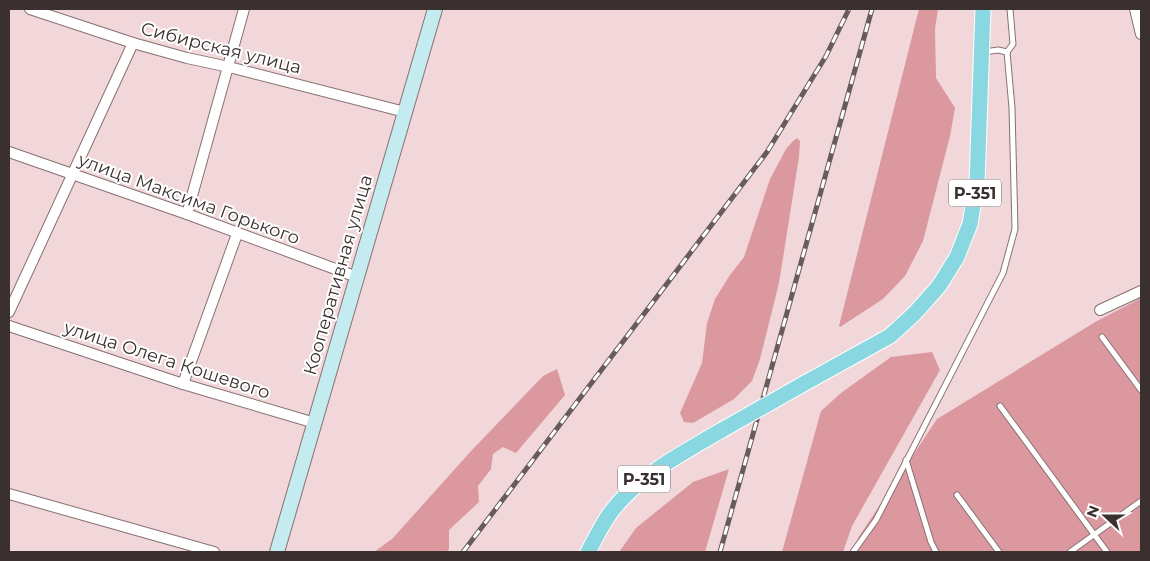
<svg xmlns="http://www.w3.org/2000/svg" width="1150" height="561" font-family="Montserrat,sans-serif">
	<style>
		.green { fill: #db989f }
		.lines { fill: none; stroke-linecap: round; stroke-linejoin: round }
		.lane-casing { stroke: #887072; stroke-width: 7 }
		.street-casing { stroke: #887072; stroke-width: 12 }
		.secondary-casing { stroke: #887072; stroke-width: 16 }
		.primary-casing { stroke: #fff; stroke-width: 17 }
		.lane { stroke: #fff; stroke-width: 5 }
		.street { stroke: #fff; stroke-width: 10 }
		.secondary { stroke: #c4ebf0; stroke-width: 14 }
		.primary { stroke: #89d7e0; stroke-width: 15 }
		.rail-casing { stroke: #695b5c; stroke-width: 5 }
		.rail { stroke: #fff; stroke-width: 3; stroke-dasharray: 9; stroke-linecap: butt }
		.primary-bridge-casing { stroke: #fff; stroke-width: 17; stroke-linecap: butt }
		.primary-bridge { stroke: #89d7e0; stroke-width: 15 }
		.labels { text-anchor: middle; stroke-width: 4; stroke-linejoin: round; paint-order: stroke }
		.shield { fill: #fff; stroke: #756e6e; stroke-width: 1 }
		.shield-label { font-size: 16px; font-weight: bold; fill: #3a3030 }
		.street-label { font-size: 18px; fill: #3a3030; stroke: #fff }
	</style>
	<rect width="100%" height="100%" fill="#f1d7d9"/>
	<g class="green">
		<path d="M919 9H938L935 29 936 78 955 108 950 136 923 241 905 276 883 299 840 327 839 326Z"/>
		<path d="M797 138 800 141 799 157 779 283 760 359 752 381 734 399 693 423 684 422 680 413 702 363 707 323 715 299 730 275 744 257 770 179 786 149 792 142Z"/>
		<path d="M1141 298V552H854L858 538 937 419 1097 321Z"/>
		<path d="M932 352 940 370 852 526 843 552H782L821 411 841 393 891 357Z"/>
		<path d="M557 369 565 395 516 453 503 447 493 454 491 469 478 486 479 502 449 530V549L446 552H374L392 539 472 450 543 376Z"/>
		<path d="M729 469 705 552H619L636 528 693 482Z"/>
	</g>
	<g class="lines">
		<defs>
			<g id="lane">
				<path d="M1007 52 1013 44 1010 9"/>
				<path d="M1102 337 1141 390"/>
				<path d="M1000 406 1107 552"/>
				<path d="M906 460 931 542 936 552"/>
				<path d="M957 495 999 552"/>
				<path d="M853 552 876 520 1003 273 1015 229 1012 108 1007 52 998 50 984 52"/>
				<path d="M1070 552 1141 501"/>
			</g>
			<g id="street">
				<path d="M30 9 133 43 187 58 229 67 405 112"/>
				<path d="M1135 9 1141 34"/>
				<path d="M9 152 187 214 357 277"/>
				<path d="M187 214 244 9"/>
				<path d="M1100 310 1141 291"/>
				<path d="M9 312 133 43"/>
				<path d="M9 326 183 384 315 423"/>
				<path d="M183 384 237 234"/>
				<path d="M9 494 214 552"/>
			</g>
			<path id="secondary" d="M277 552 435 9"/>
			<g id="primary">
				<path d="M805 383 890 336 915 313 939 286 957 257 970 224 977 183 983 9"/>
				<path d="M588 552C595 539 602 524 611 512 639 475 683 453 722 430"/>
			</g>
		</defs>
		<use href="#lane" class="lane-casing"/>
		<use href="#street" class="street-casing"/>
		<use href="#secondary" class="secondary-casing"/>
		<use href="#primary" class="primary-casing"/>
		<use href="#lane" class="lane"/>
		<use href="#street" class="street"/>
		<use href="#secondary" class="secondary"/>
		<use href="#primary" class="primary"/>
		<defs>
			<g id="rail">
				<path d="M463 552 767 152 826 56 849 9"/>
				<path d="M720 552 872 9"/>
			</g>
		</defs>
		<use href="#rail" class="rail-casing"/>
		<use href="#rail" class="rail"/>
		<defs>
			<path id="primary-bridge" d="M722 430 805 383"/>
		</defs>
		<use href="#primary-bridge" class="primary-bridge-casing"/>
		<use href="#primary-bridge" class="primary-bridge"/>
	</g>
	<g class="labels">
		<g class="shield">
			<rect x="949" y="179.5" width="52" height="27" rx="4"/>
			<rect x="618" y="465.5" width="52" height="27" rx="4"/>
		</g>
		<g class="shield-label">
			<text x="975" y="199">Р-351</text>
			<text x="644" y="485">Р-351</text>
		</g>
		<g class="street-label">
			<text transform="translate(221 48) rotate(14)" y="6">Сибирская улица</text>
			<text transform="translate(189 199) rotate(20)" y="6">улица Максима Горького</text>
			<text transform="translate(338 275) rotate(-74)" y="6">Кооперативная улица</text>
			<text transform="translate(167 360) rotate(18)" y="6">улица Олега Кошевого</text>
		</g>
	</g>
	<rect width="1150" height="561" fill="none" stroke="#3a3030" stroke-width="20"/>
	<g transform="translate(1105 516) rotate(291)" stroke="#ffffff" stroke-width="4" paint-order="stroke">
	<path d="M0-4L9 19L0 12L-9 19Z" fill="#3a3030"/>
	<text y="-8" font-size="14" font-weight="bold" text-anchor="middle" fill="#3a3030">N</text>
	</g>
</svg>
